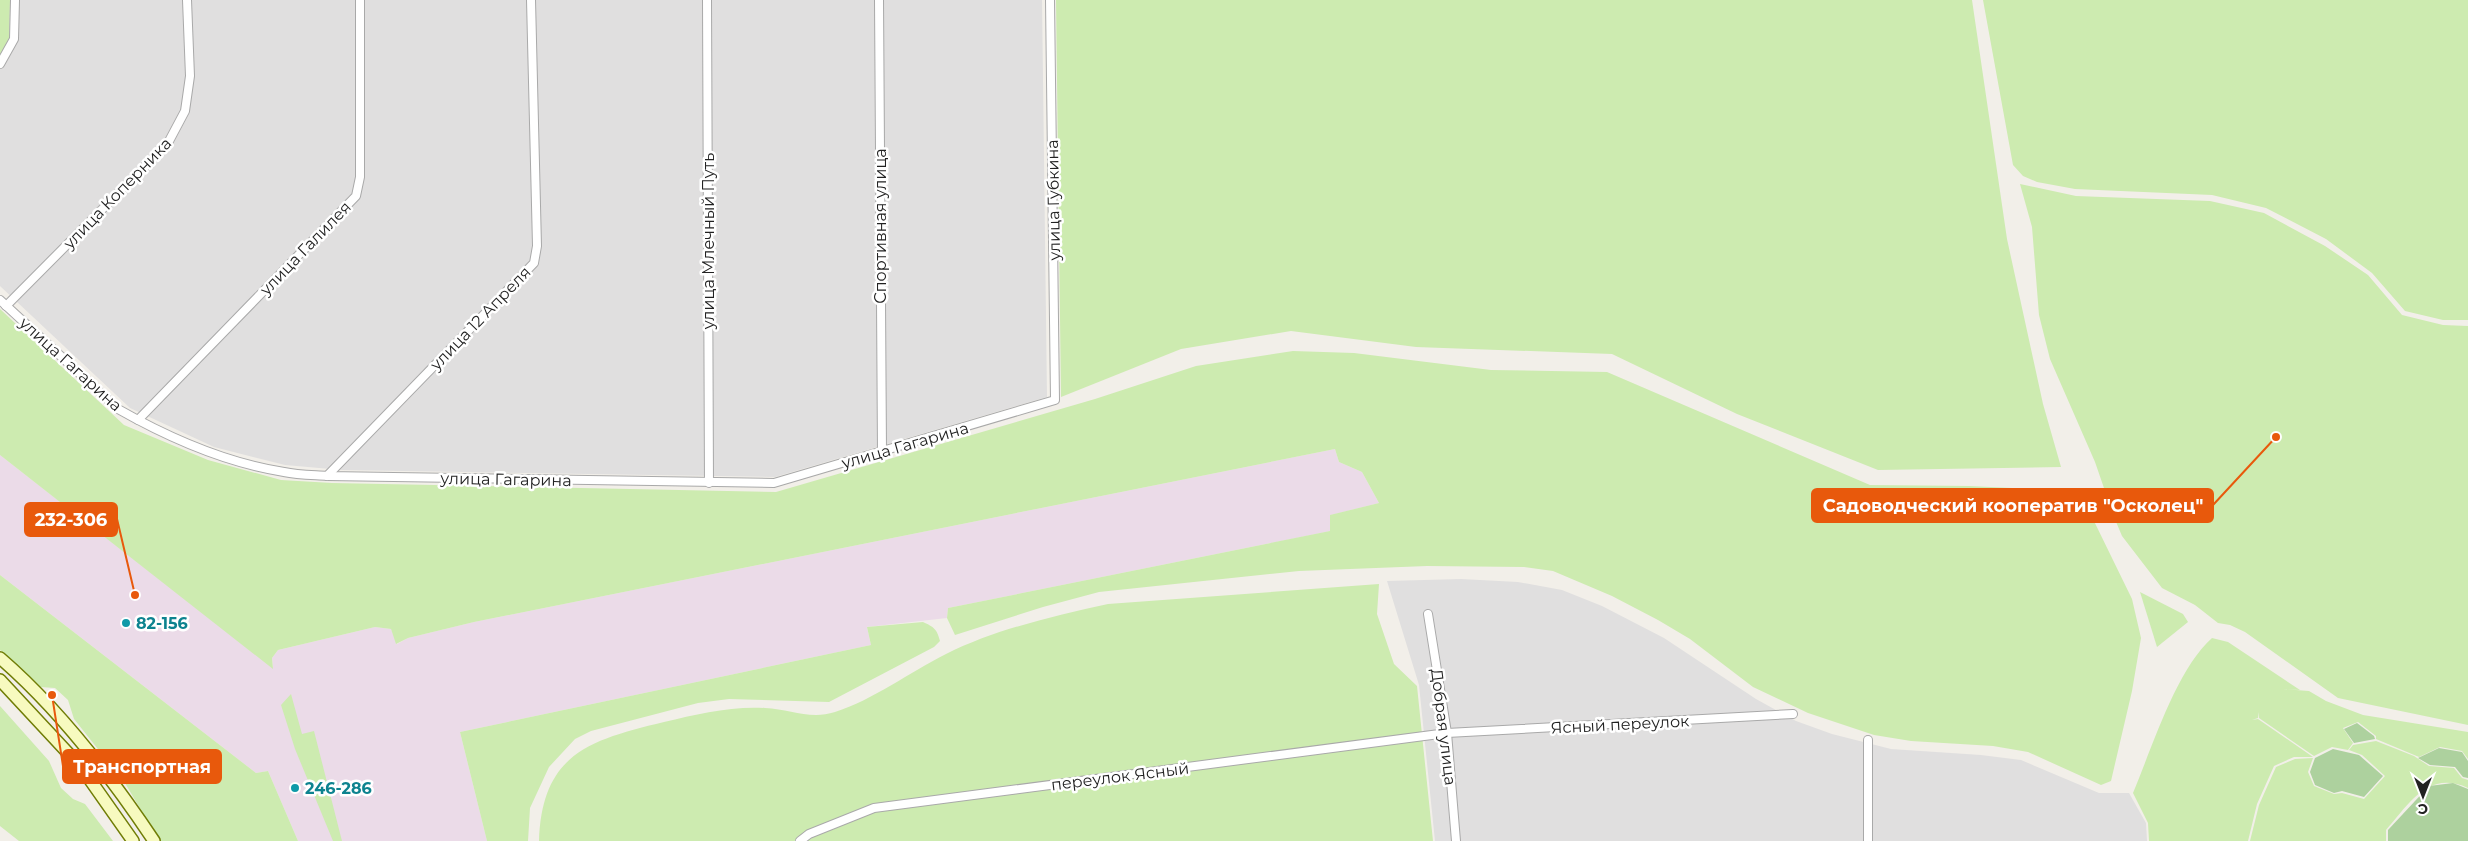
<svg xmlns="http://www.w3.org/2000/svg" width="2468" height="841" font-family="Montserrat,sans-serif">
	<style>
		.residential { fill: #e0dfdf }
		.industrial { fill: #ebdbe8 }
		.grass { fill: #cdebb0 }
		.forest { fill: #add19e }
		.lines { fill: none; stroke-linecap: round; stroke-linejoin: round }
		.minor-casing { stroke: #a9a9a9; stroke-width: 10 }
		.secondary-casing { stroke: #707d05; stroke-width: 14 }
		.minor { stroke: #fff; stroke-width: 8 }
		.secondary { stroke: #f7fabf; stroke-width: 11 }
		.culture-dot { fill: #0f9aa8; stroke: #fff; stroke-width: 2 }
		.labels { text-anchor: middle; stroke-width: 5; stroke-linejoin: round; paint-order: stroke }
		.street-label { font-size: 16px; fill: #222; stroke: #fff }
		.culture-label { font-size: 16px; font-weight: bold; fill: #0d838f; stroke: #fff; text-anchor: start }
		.leader { fill: none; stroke: #e8590c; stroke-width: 2 }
		.callout-dot { fill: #e8590c; stroke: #fff; stroke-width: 2 }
		.callout { fill: #e8590c; stroke: #e8590c; stroke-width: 2 }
		.callout-label { font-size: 18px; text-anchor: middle; font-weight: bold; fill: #fff }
	</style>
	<rect width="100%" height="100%" fill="#f2efe9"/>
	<g class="residential">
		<path d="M0 0H1042L1047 397 775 477 342 470 285 465 214 447 130 408 0 286Z"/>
		<path d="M1461 579 1518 582 1562 590 1602 606 1664 638 1756 699 1796 721 1832 734 1891 749 1981 755 2021 760 2099 793H2129L2146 823 2147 841H1435L1419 685 1387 581Z"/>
	</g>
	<path class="industrial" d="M1335 449 1339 462 1362 472 1379 503 1331 515V531L948 608 947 618 867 627 871 645 460 732 487 841H298L268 771 256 773 0 575V455L273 668 272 658 278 650 375 627 391 629 397 644 408 638 474 622Z"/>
	<g class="grass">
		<path d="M0 0H10L9 40 0 55Z"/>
		<path d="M1056 0H1972L2007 239 2043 404 2061 467 1878 470 1737 414 1612 354 1416 347 1291 331 1181 349 1061 397Z"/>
		<path d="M1983 0H2468V320H2443L2405 311 2372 273 2326 239 2266 208 2212 195 2075 189 2037 182 2023 176 2013 165Z"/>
		<path d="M2020 184 2076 196 2210 201 2264 213 2325 246 2368 275 2402 315 2443 325 2468 326V725L2338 698 2245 632 2230 625 2218 623 2195 605 2162 588 2122 536 2114 517 2095 462 2050 359 2039 315 2032 227Z"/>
		<path d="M0 309 124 425 208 460 281 480 332 483 776 492 1095 399 1196 366 1293 351 1354 353 1491 370 1607 372 1870 485 1969 486 2075 491 2091 515 2132 599 2141 638 2132 691 2111 781 2101 785 2028 752 1993 746 1911 741 1874 735 1808 713 1753 687 1690 639 1658 620 1612 596 1553 571 1524 567 1427 566 1299 571 1099 592 1043 607 955 635 947 618 948 608 1330 531V515L1379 503 1362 472 1339 462 1335 449 474 622 408 638 396 644 391 629 375 627 278 650 272 658 273 669 0 455Z"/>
		<path d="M0 575 256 773 268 771 298 841H159L125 783 74 719 68 700 55 688 40 687 0 650Z"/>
		<path d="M1379 584 1377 614 1394 664 1417 686 1433 841H539C542 753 590 740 664 722 697 714 731 706 765 708 790 709 810 720 835 712 873 700 910 672 946 654 996 629 1054 616 1108 604Z"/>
		<path d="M2140 592 2183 614 2188 622 2157 647Z"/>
		<path d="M923 622C934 627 937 629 940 641L934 647 829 702 729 699 698 703 591 731 575 739 549 767 530 808 528 841H487L460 732 871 645 867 627Z"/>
		<path d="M2212 638 2228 642 2300 690 2283 689 2309 691 2326 701 2363 715 2468 732V759L2462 751 2440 747 2419 757 2376 739V736L2358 722 2343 728 2353 743 2348 750 2332 747 2314 756 2259 718 2258 712V718L2252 720 2258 719 2313 757H2294L2274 766 2257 804 2248 841H2149L2148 823 2133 793C2152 748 2176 670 2212 638Z"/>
		<path d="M291 694 302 734 314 731 342 841H333L295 749 281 705Z"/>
		<path d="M0 706 49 761 61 788 73 799 85 804 113 841H19L0 826Z"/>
		<path d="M2376 741 2414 756 2429 766 2454 768 2462 778 2468 780V788C2428 770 2410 803 2386 830V841H2250L2259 805 2276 767 2295 759 2313 758 2308 772 2314 786 2334 794 2342 793 2364 799 2385 776 2362 755 2349 750 2353 745Z"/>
	</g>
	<g class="forest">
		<path d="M2357 723 2374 736 2375 739 2354 743 2344 729Z"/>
		<path d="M2439 748 2462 752 2468 761V778L2463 777 2455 767 2430 765 2418 758Z"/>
		<path d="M2333 749 2359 755 2383 776 2364 797 2342 791 2334 793 2315 785 2310 772 2315 758Z"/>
		<path d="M2453 783 2468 789V841H2388V830L2429 786Z"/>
	</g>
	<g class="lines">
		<defs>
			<g id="minor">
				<path d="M707 0 709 483"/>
				<path d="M879 0 882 452"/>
				<path d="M0 64 14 39 15 0"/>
				<path d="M0 300 118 409C169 438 227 463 284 472 298 475 313 475 327 476L774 483 1055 400 1050 0"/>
				<path d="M6 306 168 143 185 111 190 76 187 0"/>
				<path d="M138 420 356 196 360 177V0"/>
				<path d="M327 476 534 263 537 246 531 0"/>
				<path d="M1428 614 1447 733 1456 841"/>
				<path d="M800 841 809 834 874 808 1447 733 1793 714"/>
				<path d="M1868 841V740"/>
			</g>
			<g id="secondary">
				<path d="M0 658C58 708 112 778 154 841"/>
				<path d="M0 680 81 767 133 841"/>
			</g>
		</defs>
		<use href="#minor" class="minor-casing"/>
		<use href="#secondary" class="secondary-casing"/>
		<use href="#minor" class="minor"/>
		<use href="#secondary" class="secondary"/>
	</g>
	<g class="culture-dot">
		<circle cx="126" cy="623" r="5"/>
		<circle cx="295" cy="788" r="5"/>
	</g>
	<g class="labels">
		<g class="street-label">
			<text transform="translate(117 193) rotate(-46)" y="6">улица Коперника</text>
			<text transform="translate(1053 200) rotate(-91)" y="6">улица Губкина</text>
			<text transform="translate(880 226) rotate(-90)" y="6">Спортивная улица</text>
			<text transform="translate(708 241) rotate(-90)" y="6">улица Млечный Путь</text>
			<text transform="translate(305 248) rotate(-46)" y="6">улица Галилея</text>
			<text transform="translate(480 318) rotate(-46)" y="6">улица 12 Апреля</text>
			<text transform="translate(71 364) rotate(42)" y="6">улица Гагарина</text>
			<text transform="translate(905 445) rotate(-16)" y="6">улица Гагарина</text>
			<text transform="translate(506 479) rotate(1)" y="6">улица Гагарина</text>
			<text transform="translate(1620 724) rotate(-3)" y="6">Ясный переулок</text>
			<text transform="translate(1444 727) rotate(83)" y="6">Добрая улица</text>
			<text transform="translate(1120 776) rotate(-7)" y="6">переулок Ясный</text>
		</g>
		<g class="culture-label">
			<text x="136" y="629">82-156</text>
			<text x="305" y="794">246-286</text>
		</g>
	</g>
	<path class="leader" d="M2276 437L2213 505M135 595L117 519M52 695L63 766"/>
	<g class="callout-dot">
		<circle cx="2276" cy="437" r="5"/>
		<circle cx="135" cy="595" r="5"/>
		<circle cx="52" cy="695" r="5"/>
	</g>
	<g class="callout">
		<rect x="1812" y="489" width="401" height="33" rx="5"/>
		<rect x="25" y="503" width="92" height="33" rx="5"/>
		<rect x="63" y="750" width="158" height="33" rx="5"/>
	</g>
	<g class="callout-label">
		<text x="2013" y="512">Садоводческий кооператив "Осколец"</text>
		<text x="71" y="526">232-306</text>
		<text x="142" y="773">Транспортная</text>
	</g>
	<g transform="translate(2423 796) rotate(180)" stroke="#ffffff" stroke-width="4" paint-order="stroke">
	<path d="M0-4L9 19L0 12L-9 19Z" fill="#222222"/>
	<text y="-8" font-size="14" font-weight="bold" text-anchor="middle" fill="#222222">С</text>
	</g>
</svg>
